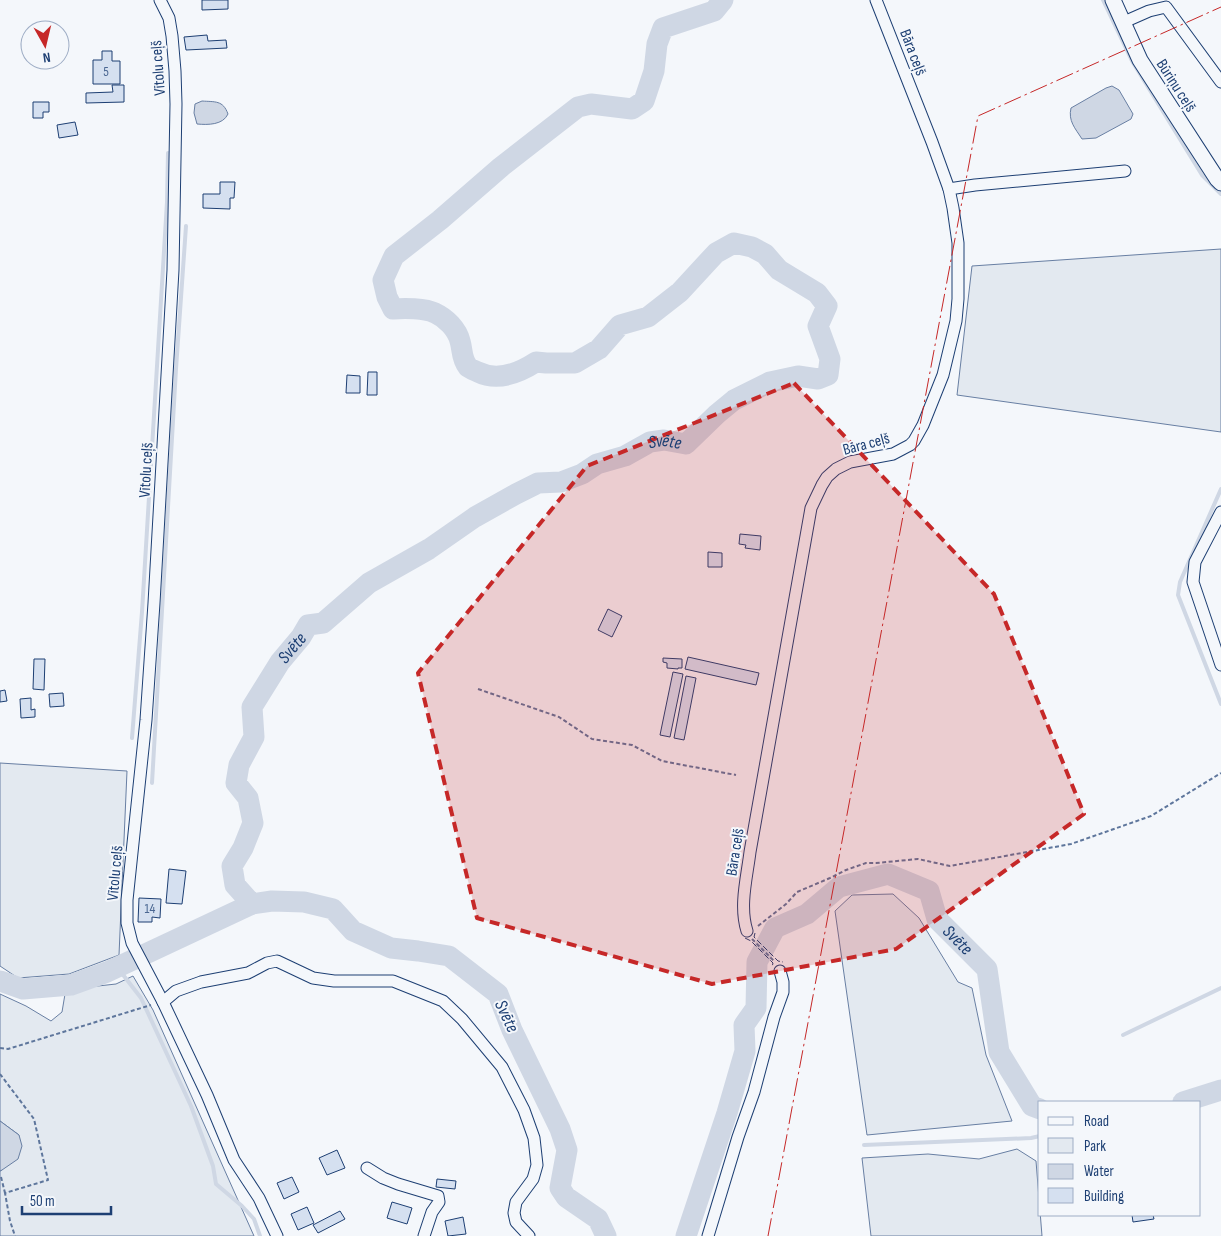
<svg xmlns="http://www.w3.org/2000/svg" width="1221" height="1236" font-family="'Sofia Sans Condensed',sans-serif">
	<style>
		.green { fill: #e3e9f0; stroke: #687fa3 }
		.water { fill: #cfd7e4; stroke: #687fa3 }
		.lines { fill: none; stroke-linecap: round; stroke-linejoin: round }
		.stream { stroke: #cfd7e4; stroke-width: 4 }
		.river { stroke: #cfd7e4; stroke-width: 21 }
		.building { fill: #d5e0f0; stroke: #1d3f73 }
		.street-casing { stroke: #1d3f73; stroke-width: 13 }
		.secondary-casing { stroke: #1d3f73; stroke-width: 17 }
		.path { stroke: #5e769c; stroke-width: 2; stroke-dasharray: 4 2.5; stroke-linecap: butt }
		.street { stroke: #f4f7fb; stroke-width: 11 }
		.secondary { stroke: #f4f7fb; stroke-width: 15 }
		.fence { stroke: #1d3f73; stroke-width: 1; stroke-dasharray: 6 2.5; stroke-linecap: butt }
		.power { stroke: #c62828; stroke-width: 1; stroke-dasharray: 18 4 2.5 4; stroke-linecap: butt }
		.marked { fill: #c62828; fill-opacity: 0.2; stroke: #c62828; stroke-width: 4; stroke-dasharray: 10 6; stroke-linejoin: round }
		.labels { text-anchor: middle; stroke-width: 4; stroke-linejoin: round; paint-order: stroke }
		.number-label { font-size: 14px; fill: #4b6792 }
		.street-label { font-size: 16px; fill: #1d3f73; stroke: #f4f7fb }
		.water-label { font-size: 18px; font-style: italic; fill: #1d3f73; stroke: #f4f7fb }
	</style>
	<rect width="100%" height="100%" fill="#f4f7fb"/>
	<g class="green">
		<path d="M1221 249V432L957 395 972 266Z"/>
		<path d="M0 763 127 771 119 955 69 974 18 978 0 966Z"/>
		<path d="M893 894 919 918 958 982 972 988 986 1055 1012 1121 867 1135 835 911 852 895Z"/>
		<path d="M133 976 153 1010 254 1236H0V1171L2 1170 19 1135 0 1121V994L26 1006 51 1021 62 1012 65 994 89 987 116 984Z"/>
		<path d="M1017 1149 1036 1161 1042 1236H871L862 1158 928 1154 979 1159Z"/>
	</g>
	<g class="water">
		<path d="M1112 86 1119 90 1133 114 1131 119 1096 138 1082 139C1075 128 1068 121 1071 108L1106 88Z"/>
		<path d="M202 101C215 102 223 100 228 114 223 125 208 125 197 124L194 113 195 104Z"/>
		<path d="M0 1121 19 1135 22 1146 18 1159 2 1170 0 1171Z"/>
	</g>
	<g class="lines">
		<g class="stream">
			<path d="M1103 0 1132 61 1202 175 1221 194"/>
			<path d="M1221 489 1180 582 1178 595 1221 704"/>
			<path d="M132 738 142 612 167 202 168 153"/>
			<path d="M152 783 176 369 186 226"/>
			<path d="M117 967 141 998 191 1106 213 1166 216 1184 242 1206 254 1219 260 1236"/>
			<path d="M1123 1035 1221 988"/>
			<path d="M864 1145 1031 1138 1040 1136"/>
		</g>
		<g class="river">
			<path d="M0 981 23 989 71 985 107 972 252 904"/>
			<path d="M1183 1102 1221 1090"/>
			<path id="s1" d="M606 1236 598 1219 566 1197 560 1188 567 1150 560 1129 512 1030 498 994 449 956 418 951 391 948 353 931 333 909 304 902 272 901 252 904 235 885 232 866 243 848 253 823 248 798 236 783 239 765 254 737 252 707 280 662 301 637 308 625 323 623 369 583 429 549 475 517 516 494 538 483 561 482 582 474 597 464 625 456 650 442 664 440 686 444 717 414 734 400 770 382 798 376 818 379 828 375 830 359 818 326 827 306 817 293 779 270 765 254 752 247 734 243 716 253 680 292 648 317 620 325 599 349 575 363H546L536 362C519 373 498 382 478 372 475 371 471 369 468 367 461 358 463 351 460 341 457 329 446 318 435 313 425 308 404 308 393 309L387 297 383 280 394 256 440 220 501 167 578 107 591 104 632 109 644 101 654 71 657 44 663 28 714 11 723 0"/>
			<path id="s2" d="M686 1236 727 1113 745 1051 744 1025 756 1008 757 962 775 928 807 914 839 887 888 874 929 891 937 919 987 969 999 1052 1032 1106 1040 1109"/>
		</g>
	</g>
	<g class="building">
		<path d="M202 0H228V9L202 10Z"/>
		<path d="M207 35 208 41 226 40 227 48 186 50 184 37Z"/>
		<path d="M102 51H112V61H120V84H93V60H102Z"/>
		<path d="M112 85H124V102L86 103V93L113 92Z"/>
		<path d="M33 102H49V112H43V118H33Z"/>
		<path d="M75 122 78 135 59 138 57 125Z"/>
		<path d="M220 182H235L234 198H230V209L203 208V194H220Z"/>
		<path d="M368 372H377V395H367Z"/>
		<path d="M347 375 360 376V393H346Z"/>
		<path d="M740 534 761 536 760 550 745 548 746 545 739 544Z"/>
		<path d="M708 552 722 553V567H708Z"/>
		<path d="M608 609 622 616 612 637 598 630Z"/>
		<path d="M688 657 759 673 756 685 685 669Z"/>
		<path d="M663 658 682 659V668H678V669L667 668V663L663 662Z"/>
		<path d="M34 659H45L44 690 33 689Z"/>
		<path d="M673 672 683 674 670 737 660 735Z"/>
		<path d="M686 676 696 678 684 740 674 738Z"/>
		<path d="M5 690 7 701 0 702V691Z"/>
		<path d="M63 693 64 706 50 707 49 694Z"/>
		<path d="M31 698V710L35 709V717L21 718 20 699Z"/>
		<path d="M169 869 186 871 182 904 166 903Z"/>
		<path d="M139 898 161 899 160 918 152 917V922H138Z"/>
		<path d="M337 1150 345 1168 327 1175 319 1158Z"/>
		<path d="M292 1177 299 1192 284 1199 277 1183Z"/>
		<path d="M437 1179 456 1181 455 1189 436 1187Z"/>
		<path d="M392 1202 412 1208 407 1224 387 1218Z"/>
		<path d="M307 1207 314 1223 298 1230 291 1214Z"/>
		<path d="M340 1211 345 1219 318 1233 313 1225Z"/>
		<path d="M1132 1215H1153L1154 1219 1133 1222Z"/>
		<path d="M463 1217 466 1234 448 1236 445 1221Z"/>
	</g>
	<g class="lines">
		<defs>
			<g id="street">
				<path d="M160 0 169 18 172 36 175 71 176 104 173 270 154 603 146 720 127 900V923L132 943 163 1002 207 1095 234 1160 259 1198 277 1236"/>
				<path d="M1124 22 1149 11 1166 7 1221 82"/>
				<path d="M949 189 975 185 1125 171"/>
				<path d="M1221 512 1195 562 1193 582 1221 665"/>
				<path d="M747 931C739 906 747 877 750 852L811 508 822 485 827 477 836 469 850 462 893 454 910 445 914 441 923 425 943 375 956 321 958 299V243L953 208 949 189 932 142 876 0"/>
				<path d="M163 1002 176 991 201 982 248 973 267 963 277 961 313 978 334 981H393L443 1001 462 1019 502 1067 524 1110 534 1138 537 1165 533 1179 516 1202 514 1213 516 1222 529 1236"/>
				<path d="M367 1168 383 1178 398 1184 438 1196 439 1202 432 1212 424 1236"/>
				<path d="M708 1236 738 1137 754 1092 774 1017 783 992V982L780 971"/>
			</g>
			<path id="secondary" d="M1113 0 1140 60 1217 179 1221 183"/>
		</defs>
		<use href="#street" class="street-casing"/>
		<use href="#secondary" class="secondary-casing"/>
		<g class="path">
			<path d="M478 689 559 717 592 739 632 745 662 761 736 775"/>
			<path d="M758 926 786 904 797 892 830 878 846 870 866 863H876L918 859 950 866 1071 844 1151 816 1221 773"/>
			<path d="M752 939 774 961"/>
			<path d="M0 1048 8 1049 151 1005"/>
			<path d="M0 1074 34 1119 48 1180 5 1193 10 1221 15 1236"/>
			<path d="M1 1177 5 1193"/>
		</g>
		<use href="#street" class="street"/>
		<use href="#secondary" class="secondary"/>
		<g class="fence">
			<path d="M755 933 754 937 778 961 783 962"/>
			<path d="M745 938 751 941 773 963 772 967"/>
		</g>
		<path class="power" d="M768 1236 978 116 1221 7"/>
	</g>
	<path class="marked" d="M794 383 994 594 1084 814 896 949 712 984 477 918 418 673 587 466Z"/>
	<g class="labels">
		<g class="number-label">
			<text x="106" y="76">5</text>
			<text x="150" y="913">14</text>
		</g>
		<g class="street-label">
			<text transform="translate(914 52) rotate(69)" y="6">Bāra ceļš</text>
			<text transform="translate(157 68) rotate(-94)" y="6">Vītolu ceļš</text>
			<text transform="translate(1177 85) rotate(57)" y="6">Būriņu ceļš</text>
			<text transform="translate(866 443) rotate(-15)" y="6">Bāra ceļš</text>
			<text transform="translate(145 470) rotate(-87)" y="6">Vītolu ceļš</text>
			<text transform="translate(734 852) rotate(-81)" y="6">Bāra ceļš</text>
			<text transform="translate(114 873) rotate(-85)" y="6">Vītolu ceļš</text>
		</g>
		<g class="water-label">
			<text dy="6" stroke="none"><textPath href="#s1" startOffset="1278">Svēte</textPath></text>
			<text dy="6" stroke="none"><textPath href="#s1" startOffset="841">Svēte</textPath></text>
			<text dy="6" stroke="none"><textPath href="#s2" startOffset="556">Svēte</textPath></text>
			<text transform="translate(507 1016) rotate(65)" y="6">Svēte</text>
		</g>
	</g>
	<rect x="1038" y="1101" width="162" height="115" fill="#f4f7fb" stroke="#9eadc5"/>
	<rect x="1048" y="1117" width="25" height="8" fill="#f4f7fb" stroke="#9eadc5"/>
	<text x="1084" y="1126" font-size="15" fill="#1d3f73">Road</text>
	<rect x="1048" y="1138" width="25" height="15" fill="#e3e9f0" stroke="#9eadc5"/>
	<text x="1084" y="1151" font-size="15" fill="#1d3f73">Park</text>
	<rect x="1048" y="1164" width="25" height="15" fill="#cfd7e4" stroke="#9eadc5"/>
	<text x="1084" y="1176" font-size="15" fill="#1d3f73">Water</text>
	<rect x="1048" y="1188" width="25" height="15" fill="#d5e0f0" stroke="#9eadc5"/>
	<text x="1084" y="1201" font-size="15" fill="#1d3f73">Building</text>
	<g transform="translate(45 45) rotate(172)"><circle r="24" fill="#f4f7fb" stroke="#9eadc5"/>
	<path d="M0-4L9 19L0 12L-9 19Z" fill="#c62828"/>
	<text y="-8" font-size="14" font-weight="bold" text-anchor="middle" fill="#1d3f73">N</text>
	</g>
	<path d="M22 1206v8h89v-8" fill="none" stroke="#1d3f73" stroke-width="2.5"/>
	<text x="30" y="1206" font-size="15" fill="#1d3f73" stroke="#f4f7fb" stroke-width="4" paint-order="stroke">50 m</text>
</svg>
